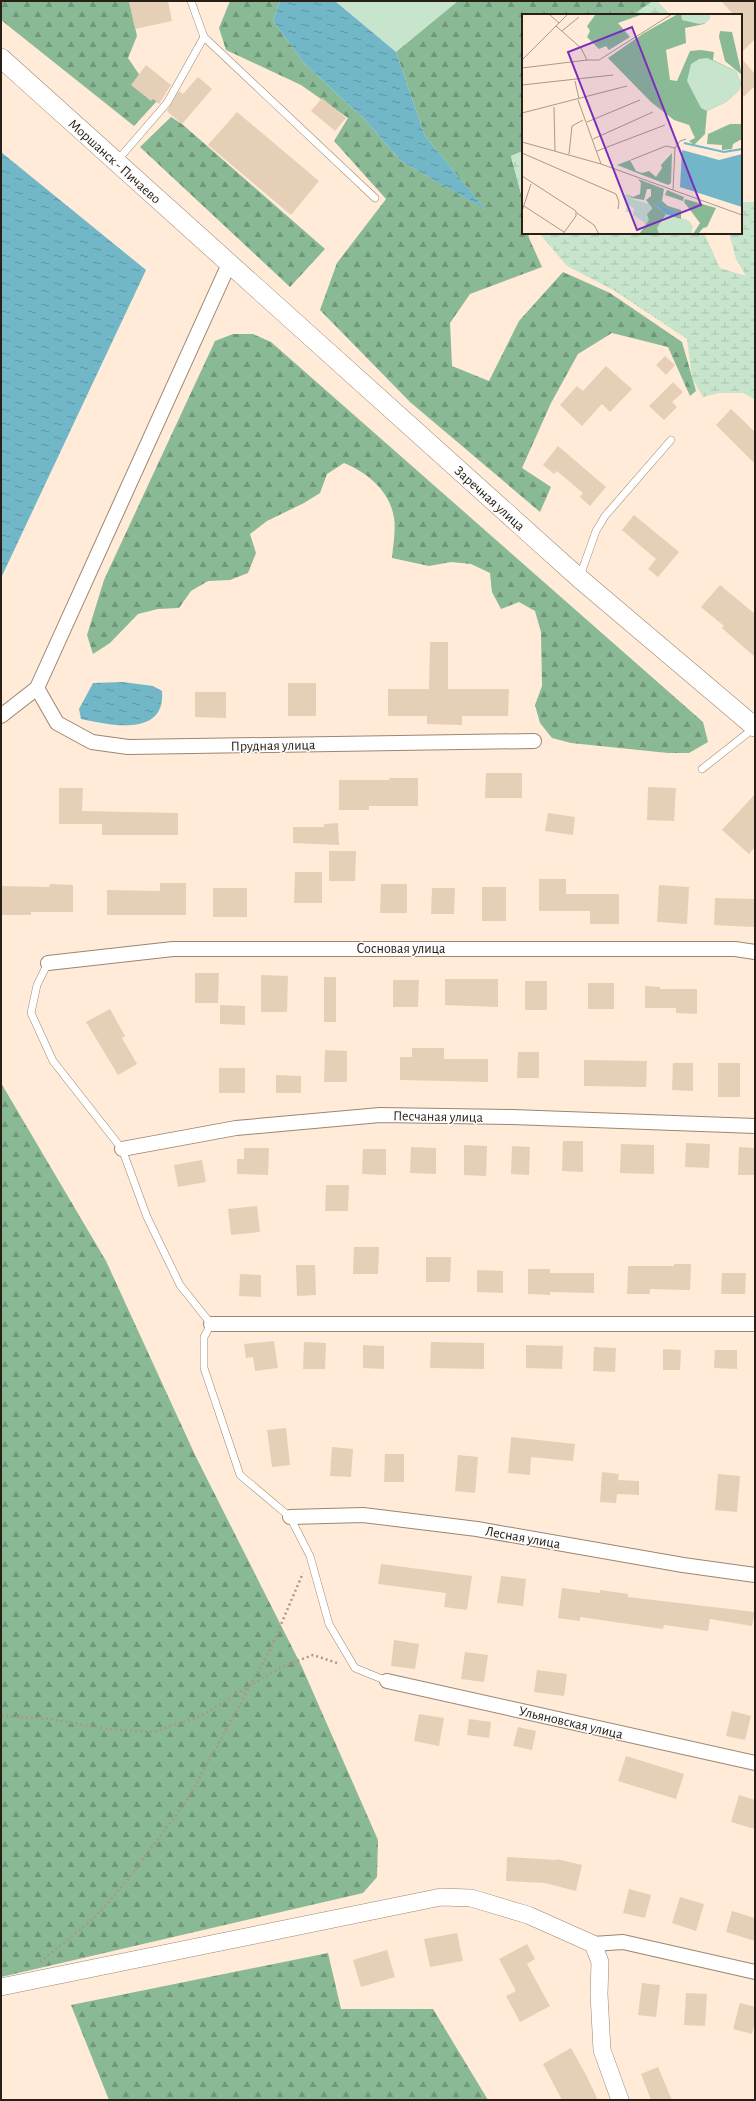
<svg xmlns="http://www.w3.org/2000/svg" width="756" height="2101" font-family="'Alegreya Sans',sans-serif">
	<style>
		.green { fill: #c6e5cc }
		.forest { fill: url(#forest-firs) }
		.wetland { fill: url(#wetland-marsh) }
		.water { fill: url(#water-ripples) }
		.building { fill: #e6cfb7 }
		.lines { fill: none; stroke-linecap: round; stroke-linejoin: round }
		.service-casing { stroke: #9c866f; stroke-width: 8 }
		.minor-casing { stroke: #9c866f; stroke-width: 16 }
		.tertiary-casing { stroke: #9c866f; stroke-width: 18 }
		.secondary-casing { stroke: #9c866f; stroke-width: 20 }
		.path { stroke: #a9998a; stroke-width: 2.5; stroke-dasharray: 2 3; stroke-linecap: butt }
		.service { stroke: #fff; stroke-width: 7 }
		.minor { stroke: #fff; stroke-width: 14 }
		.tertiary { stroke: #fff; stroke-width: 17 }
		.secondary { stroke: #fff; stroke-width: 19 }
		.labels { text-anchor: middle; stroke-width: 3; stroke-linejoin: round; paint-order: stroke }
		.street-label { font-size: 14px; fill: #282017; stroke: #fcfcfc }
		.inset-river { fill: none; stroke: #71b7c8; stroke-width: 2 }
		.inset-road { fill: none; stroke: #a99a8b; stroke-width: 1 }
		.view { fill: #7b2cbf; fill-opacity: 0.15; stroke: #7b2cbf; stroke-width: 2 }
		.inset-edge { fill: none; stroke: #282017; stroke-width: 2 }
	</style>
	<defs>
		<pattern id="forest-firs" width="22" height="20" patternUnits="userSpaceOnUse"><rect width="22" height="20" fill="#89ba95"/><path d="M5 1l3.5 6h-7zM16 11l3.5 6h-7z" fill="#709779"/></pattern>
		<pattern id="wetland-marsh" width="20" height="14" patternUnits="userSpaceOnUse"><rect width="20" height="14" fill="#c6e5cc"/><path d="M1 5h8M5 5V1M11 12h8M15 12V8" fill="none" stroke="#aac4ae"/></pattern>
		<pattern id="water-ripples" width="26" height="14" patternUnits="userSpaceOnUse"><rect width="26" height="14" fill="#71b7c8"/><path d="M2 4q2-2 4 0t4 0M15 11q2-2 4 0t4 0" fill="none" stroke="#5d94a1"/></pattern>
	</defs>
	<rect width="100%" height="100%" fill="#ffebd8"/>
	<path class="green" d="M335 1H458L396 52Z"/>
	<g class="forest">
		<path d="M1 1H129L137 36 128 58 157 101 134 126 1 20Z"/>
		<path d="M230 1H280L273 21 304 63 365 120 401 161 485 209 425 136 396 52 458 1H653L633 15H523V151L511 156 523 201V233H528L529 238 542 267 470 294 450 323 452 366 489 381 519 321 563 272 610 293 682 342 696 391 690 396 668 347 612 333 578 354 551 403 522 468 551 487 540 512 410 402 320 310 337 263 386 199 334 141 348 118 301 85 226 50 219 28Z"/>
		<path d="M171 117 182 124 325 249 290 287 140 147Z"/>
		<path d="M233 334H253L271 342 703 722 708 742 689 753H668L571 743 552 738 540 723 535 705 542 686 541 632 535 611 519 602 501 609 492 592 490 573 471 564 451 562 429 566 392 558C393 546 396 530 394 518 390 491 368 473 344 463L327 474 320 493 304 503 267 521 250 534 256 553 248 573 230 580 208 581 191 591 179 608 158 609 138 614 110 643 93 654 87 635 104 580 215 341Z"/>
		<path d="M1 1083 106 1261 196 1457 301 1665 378 1840 377 1877 363 1893 1 1977Z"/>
		<path d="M328 1953 341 2009H433L488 2100H109L71 2005Z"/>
	</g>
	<g class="wetland">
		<path d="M653 1H657L669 13 667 15H633Z"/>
		<path d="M523 151V201L511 156Z"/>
		<path d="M743 202H755V400L744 393H719L703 397 692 378 687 339 615 291 567 266 539 233H704L720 268 746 276 736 259 729 233H741V204Z"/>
	</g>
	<g class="water">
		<path d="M280 1H335L396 52 425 136 486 210 401 161 365 120 304 63 273 21Z"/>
		<path d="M1 152 146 270 1 578Z"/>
		<path d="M123 682 153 686 162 691C166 738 109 725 81 719L79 709 93 683Z"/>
	</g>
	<g class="building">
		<path d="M129 1H168L172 21 135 29Z"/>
		<path d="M721 1H755V39L741 53V15H734Z"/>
		<path d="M741 58 755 74V86L741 99Z"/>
		<path d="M146 65 171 85 159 104 153 99 151 101 131 85Z"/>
		<path d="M198 77 212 89 182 124 167 111 179 91 183 94Z"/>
		<path d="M322 98 346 118 335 131 311 111Z"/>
		<path d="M237 112 319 181 291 215 208 145Z"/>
		<path d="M665 356 675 365 666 375 656 365Z"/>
		<path d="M606 366 632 389 610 412 602 404 582 426 560 405 577 386 583 391Z"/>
		<path d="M673 382 683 392 672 402 677 407 664 420 649 406Z"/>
		<path d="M731 409 755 432V464L716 425Z"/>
		<path d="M558 446 606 487 590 506 580 497 583 493 557 471 554 474 543 465Z"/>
		<path d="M634 515 679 552 658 577 648 569 656 559 622 530Z"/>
		<path d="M720 585 755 614V657L722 628 724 626 701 607Z"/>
		<path d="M430 642H448V689H509L508 716H462V725L427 724V716H388V689H429Z"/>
		<rect x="288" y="683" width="28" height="33"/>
		<path d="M195 692H226V718L195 717Z"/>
		<path d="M486 773H522V798H485Z"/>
		<path d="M389 778H418V806H369V810H339V780H389Z"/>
		<path d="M648 787 676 788 674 821 647 820Z"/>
		<path d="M59 788H83L82 811 178 813V835H102V824H59Z"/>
		<path d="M755 794V847L749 854 722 830Z"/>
		<path d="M548 813 575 817 573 835 545 831Z"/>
		<path d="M338 823 339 845 293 843V827H324V824Z"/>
		<path d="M329 851H356L355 881H329Z"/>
		<path d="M295 872H322V903H294Z"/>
		<path d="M539 879H566V894H619V924H590V911H539Z"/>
		<path d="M160 883H186V915H107V890L160 891Z"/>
		<path d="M50 884 73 885V912H31V915H1V886L49 887Z"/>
		<path d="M381 884H407V913H380Z"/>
		<path d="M659 885 689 887 687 924 657 922Z"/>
		<rect x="482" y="887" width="24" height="34"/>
		<rect x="213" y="888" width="34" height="29"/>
		<path d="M432 888H455L454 914H431Z"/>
		<path d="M715 898 755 899V927L714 925Z"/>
		<path d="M195 973H219L218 1003H195Z"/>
		<path d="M261 975 288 976 287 1012H261Z"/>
		<rect x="324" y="977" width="12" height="45"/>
		<path d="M445 979H498V1007L445 1005Z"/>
		<path d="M393 980H419L418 1007H393Z"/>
		<rect x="525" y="981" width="22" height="29"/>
		<rect x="588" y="983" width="26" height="26"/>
		<path d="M645 986 660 987V989H697V1014L676 1013V1008H645Z"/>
		<path d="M220 1005 245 1006V1025L220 1024Z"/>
		<path d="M110 1009 125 1036 122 1038 137 1064 118 1075 86 1022Z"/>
		<path d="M412 1048H444V1059H488V1082L400 1080V1057H412Z"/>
		<path d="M325 1050 347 1051V1082H324Z"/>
		<path d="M518 1052H539V1078H517Z"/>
		<path d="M584 1060 647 1061 646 1087 584 1086Z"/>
		<path d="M673 1063H693V1091L672 1090Z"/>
		<rect x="718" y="1063" width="22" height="34"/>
		<rect x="219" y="1068" width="26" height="25"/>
		<path d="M276 1075 301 1076V1093H276Z"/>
		<path d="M563 1141H583V1172L562 1171Z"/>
		<path d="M686 1143 710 1144 709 1168 685 1167Z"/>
		<path d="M621 1144 654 1145V1174L620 1173Z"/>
		<path d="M464 1145 487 1146 486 1176 464 1175Z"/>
		<path d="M512 1146 530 1147 529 1175 511 1174Z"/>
		<path d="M411 1147 436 1148V1174L410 1173Z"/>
		<path d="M739 1147 755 1148 754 1175H738Z"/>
		<path d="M244 1148H269L268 1175 237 1174V1159H244Z"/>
		<path d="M363 1149H386V1175L362 1174Z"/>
		<path d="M202 1160 206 1182 178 1187 174 1165Z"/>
		<path d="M326 1185H349L348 1211H325Z"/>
		<path d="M257 1206 260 1232 231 1235 228 1209Z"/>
		<path d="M354 1247H379L378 1274H353Z"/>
		<path d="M426 1257H451L450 1282H426Z"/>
		<path d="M674 1264H691L690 1290 650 1289V1294H627L628 1266H674Z"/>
		<path d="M296 1265H315L316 1295 297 1296Z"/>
		<path d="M528 1269H550V1273H594V1293L550 1292V1295L528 1294Z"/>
		<path d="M477 1270 503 1271V1293L477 1292Z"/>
		<path d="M722 1273H746L745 1294H721Z"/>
		<path d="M240 1274 261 1275V1297L239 1296Z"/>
		<path d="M274 1341 278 1368 255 1371 253 1357 246 1358 244 1344Z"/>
		<path d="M304 1342 326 1343 325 1369H303Z"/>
		<path d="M431 1342 484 1343V1369L430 1368Z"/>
		<path d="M363 1345 384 1346V1369L363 1368Z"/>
		<path d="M526 1345 563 1346 562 1369 526 1368Z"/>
		<path d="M594 1347 616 1348 615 1372 593 1371Z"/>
		<path d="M663 1349 681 1350 680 1370H663Z"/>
		<path d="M715 1350H737V1369L714 1368Z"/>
		<path d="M286 1428 290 1465 272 1467 267 1430Z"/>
		<path d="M511 1437 575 1444 573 1461 531 1457 530 1475 508 1473Z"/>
		<path d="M332 1447 353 1449 351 1477 330 1476Z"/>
		<path d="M385 1454H404V1482H384Z"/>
		<path d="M458 1455 478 1457 475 1493 455 1491Z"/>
		<path d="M602 1472 619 1474 618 1480 639 1481V1495L617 1494 616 1503 600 1502Z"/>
		<path d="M718 1474 740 1476 737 1512 715 1510Z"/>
		<path d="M381 1564 472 1576 467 1610 444 1607 446 1593 378 1584Z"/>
		<path d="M501 1576 526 1579 523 1606 497 1603Z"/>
		<path d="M562 1588 600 1593V1590L628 1594V1597L755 1612 752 1626 710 1619 708 1631 664 1625 663 1629 580 1617V1621L558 1618Z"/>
		<path d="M394 1640 419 1644 415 1669 391 1666Z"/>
		<path d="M465 1652 488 1655 484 1682 461 1679Z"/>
		<path d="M537 1670 567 1674 564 1696 534 1692Z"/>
		<path d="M732 1711 751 1716 745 1740 726 1736Z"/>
		<path d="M419 1714 444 1718 439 1746 414 1741Z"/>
		<path d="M469 1719 491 1722 489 1738 467 1735Z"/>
		<path d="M518 1727 536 1731 532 1750 513 1746Z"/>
		<path d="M626 1756 684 1774 676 1799 618 1781Z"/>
		<path d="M739 1795 755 1800V1829L731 1822Z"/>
		<path d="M507 1857 557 1860V1859L582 1865 576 1891 545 1883 506 1881Z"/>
		<path d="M629 1889 651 1895 645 1918 623 1913Z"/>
		<path d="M680 1897 704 1904 696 1931 672 1923Z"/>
		<path d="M732 1911 755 1918V1941L726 1932Z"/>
		<path d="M457 1933 463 1961 430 1967 424 1939Z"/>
		<path d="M527 1944 535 1959 527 1964 550 2006 520 2022 506 1996 516 1991 499 1959Z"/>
		<path d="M387 1950 395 1977 361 1987 353 1960Z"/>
		<path d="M642 1983 660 1985 656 2017 638 2015Z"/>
		<path d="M686 1993 707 1994 705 2026 684 2025Z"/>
		<path d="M740 2003 755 2007V2023L752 2034 733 2029Z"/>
		<path d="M571 2048 586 2075 598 2100H562L543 2064Z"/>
		<path d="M658 2067 672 2100H651L641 2074Z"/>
	</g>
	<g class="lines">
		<defs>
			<g id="service">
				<path d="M191 1 204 37 375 198"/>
				<path d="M116 162 167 103 204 37"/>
				<path d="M580 576 596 531 605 516 671 440"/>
				<path d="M702 769 754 728"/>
				<path d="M48 963 37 985 31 1013 53 1061 122 1149 147 1217 180 1285 211 1324 204 1337V1368L240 1475 290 1517 310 1556 329 1624 355 1668 387 1681"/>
			</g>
			<g id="minor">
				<path d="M37 688 57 723 92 742 128 747 534 741"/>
				<path d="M1 716 37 688 229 264"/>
				<path d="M48 963 173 949H735L755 952"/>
				<path d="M122 1149 236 1128 380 1115 512 1117 755 1126"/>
				<path d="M211 1324H755"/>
				<path d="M290 1517 363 1515 477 1529 683 1565 755 1575"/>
				<path d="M387 1681 755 1763"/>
				<path d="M593 1944 623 1942 755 1972"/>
			</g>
			<path id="tertiary" d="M1 1987 441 1897 471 1898 528 1915 593 1944 600 1962 599 1994 602 2050 620 2100"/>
			<path id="secondary" d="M1 58 579 578 755 727"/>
		</defs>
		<use href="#service" class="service-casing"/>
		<use href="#minor" class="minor-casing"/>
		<use href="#tertiary" class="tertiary-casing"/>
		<use href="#secondary" class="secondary-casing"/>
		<g class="path">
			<path d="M1 1716 51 1719 107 1729 153 1732 201 1716 281 1667 313 1655 340 1664"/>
			<path d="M40 1962 93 1919 126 1882 187 1800 270 1650 303 1573"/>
		</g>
		<use href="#service" class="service"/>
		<use href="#minor" class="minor"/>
		<use href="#tertiary" class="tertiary"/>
		<use href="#secondary" class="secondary"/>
	</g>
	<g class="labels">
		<g class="street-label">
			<text transform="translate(115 161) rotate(42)" y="5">Моршанск - Пичаево</text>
			<text transform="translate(490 498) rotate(42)" y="5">Заречная улица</text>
			<text transform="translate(273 745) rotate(-1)" y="5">Прудная улица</text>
			<text x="401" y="953">Сосновая улица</text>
			<text transform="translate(438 1116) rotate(1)" y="5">Песчаная улица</text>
			<text transform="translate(523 1537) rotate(10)" y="5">Лесная улица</text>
			<text transform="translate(571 1722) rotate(13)" y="5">Ульяновская улица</text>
		</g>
	</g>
	<g transform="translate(522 14)">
		<rect width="220" height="220" fill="#ffebd8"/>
		<path d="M144 200 166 206 171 212 169 220H137L135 214Z" fill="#c6e5cc"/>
		<path d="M74 0H121L96 9 108 23 87 36 84 32 77 35 65 23 68 17 65 12ZM156 0H187L188 4 182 10 163 14 164 29 144 36 148 66 155 67 168 37 179 36 192 38 191 46 214 57 219 69 217 76 204 88 185 97 183 120 172 131 167 127 173 124 167 111 152 106 129 88 86 44 122 19ZM198 17 210 18 220 61 203 47 197 23ZM208 110H220V125L211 130 210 135 200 136V131L185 130 186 120ZM150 139 149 169 146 171 95 151 108 146 114 157 120 159 127 157 134 163 140 154 139 151ZM116 165 142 175 140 187 146 192 159 196V205L155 204V198L151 196 132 190 144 200 135 214 137 220H117L124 211 125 200 130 194 124 186 129 182V175H125L122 186 110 184 107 181 111 183 118 180 119 169ZM145 176 162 183 161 187 143 181ZM163 185 194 194 185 213 181 214 176 220H171L178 209 162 188Z" fill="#89ba95"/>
		<path d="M159 0H187L188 4 184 9 177 10 160 6ZM185 44 214 57 219 69 217 76 204 88 185 97 179 94 165 67 169 50 177 45ZM106 180 110 185 127 190 130 195 125 200 127 206 123 212 122 208 111 201 112 195 109 192H107L109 198H103L105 193 101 182Z" fill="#c6e5cc"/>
		<path d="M160 136 197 146 220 140V193L158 173ZM131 189 151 196 155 198V204L144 200Z" fill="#71b7c8"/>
		<path class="inset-river" d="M162 129 202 138 220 135"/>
		<path class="inset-road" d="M27 0 37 9M34 12 59 34 65 46H77L150 0M40 17 57 3M0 46 46 0M0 54 65 46M53 67 57 85M0 71 91 61M56 86 79 150M32 93 33 137M0 99 105 72M65 108 118 86M71 125 131 98M0 128 79 150 220 201M75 137 143 111M0 139 94 180 97 188 96 195M47 140 50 112 61 106M109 146 144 132 153 134M0 162 54 197V202L41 220M151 176 153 134 158 127 164 125M2 192 42 218M0 197 9 170M55 199 72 211 77 220"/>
		<path class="view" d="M110 13 179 191 115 216 46 38Z"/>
		<rect width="220" height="220" class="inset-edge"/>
	</g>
	<rect width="756" height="2101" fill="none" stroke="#282017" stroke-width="4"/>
</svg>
